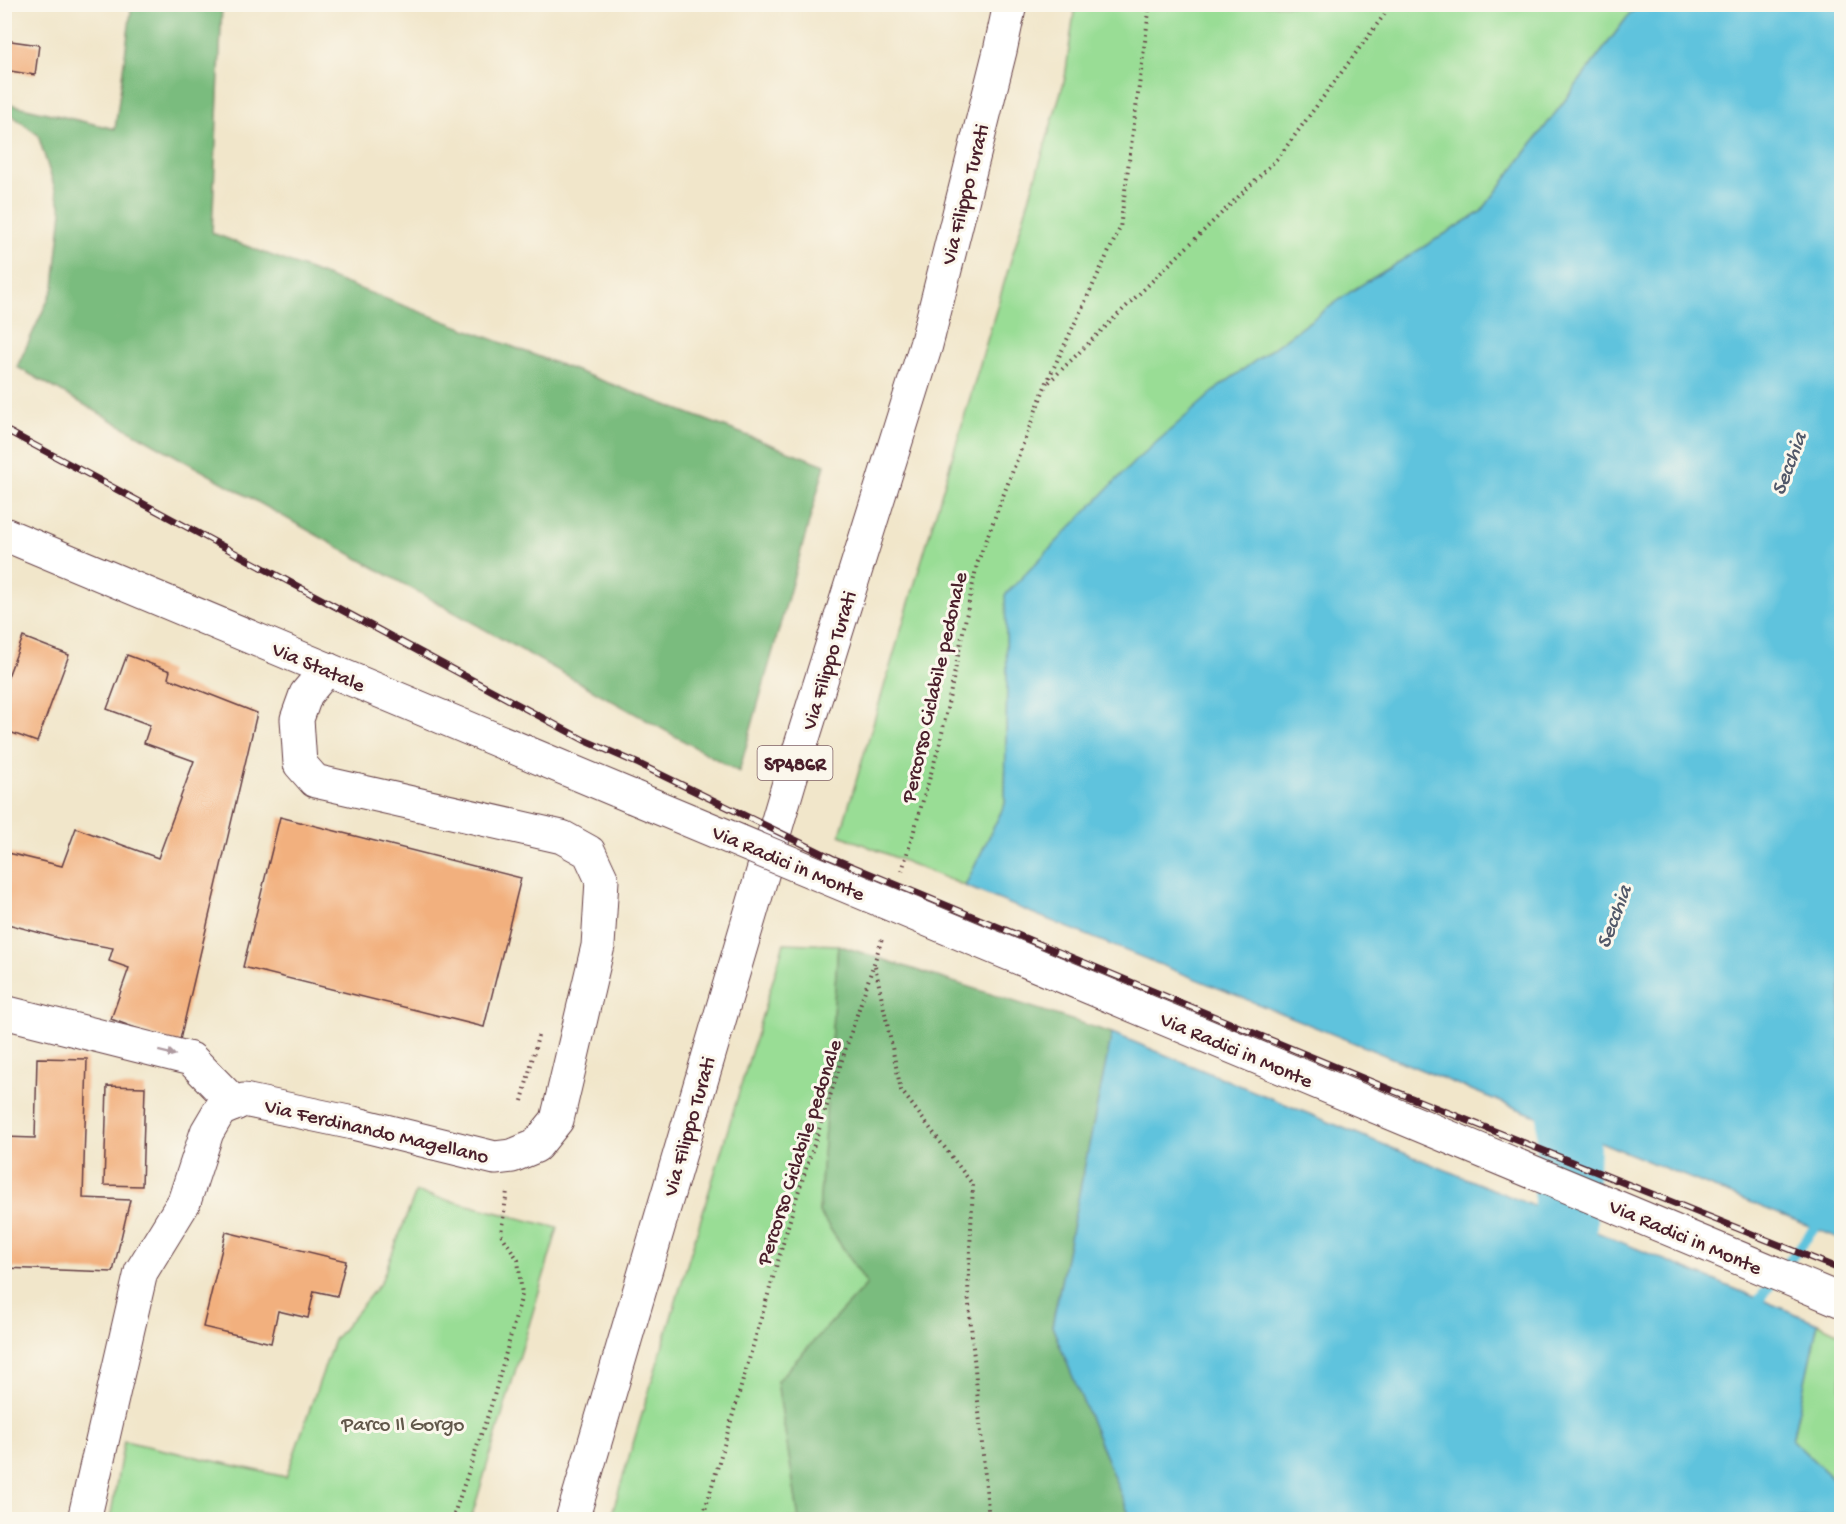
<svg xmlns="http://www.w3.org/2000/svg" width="1846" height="1524" font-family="'Gochi Hand',sans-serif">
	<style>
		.green { fill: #99dd95; stroke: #727e60; stroke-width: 1.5 }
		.forest { fill: #7abc7e; stroke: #626e54; stroke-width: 1.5 }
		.water { fill: #5fc3dd; stroke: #547184; stroke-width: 1.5 }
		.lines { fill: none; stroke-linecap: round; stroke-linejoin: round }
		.stream { stroke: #5fc3dd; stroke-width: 10 }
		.river { stroke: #5fc3dd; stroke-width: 64 }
		.building { fill: #f2b07e }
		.minor-casing { stroke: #633d43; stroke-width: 35 }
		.major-casing { stroke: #633d43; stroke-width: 35 }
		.path { stroke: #633d43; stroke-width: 4; stroke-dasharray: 1.5 4.5; stroke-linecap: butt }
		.minor { stroke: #fff; stroke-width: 33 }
		.major { stroke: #fff; stroke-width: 33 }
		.rail-casing { stroke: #4a1f2b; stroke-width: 7 }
		.rail { stroke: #fbf7ec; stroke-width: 4.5; stroke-dasharray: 14; stroke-linecap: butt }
		.minor-bridge-casing { stroke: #633d43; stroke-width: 35; stroke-linecap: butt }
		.minor-bridge { stroke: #fff; stroke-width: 33 }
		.oneway { fill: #ae9aa0 }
		.labels { text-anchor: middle; stroke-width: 6; stroke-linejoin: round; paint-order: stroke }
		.shield { fill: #fbf7ec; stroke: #7f6065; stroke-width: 1.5 }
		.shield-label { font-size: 20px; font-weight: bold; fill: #4a1f2b }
		.street-label { font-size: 21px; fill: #4a1f2b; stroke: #fbf7ec }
		.park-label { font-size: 21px; fill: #62584b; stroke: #fbf7ec }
		.water-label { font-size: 22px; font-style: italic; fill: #515869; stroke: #fbf7ec }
	</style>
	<rect width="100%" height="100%" fill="#fbf7ec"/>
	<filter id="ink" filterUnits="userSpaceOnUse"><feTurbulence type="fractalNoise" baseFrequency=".0167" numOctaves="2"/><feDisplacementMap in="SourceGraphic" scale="12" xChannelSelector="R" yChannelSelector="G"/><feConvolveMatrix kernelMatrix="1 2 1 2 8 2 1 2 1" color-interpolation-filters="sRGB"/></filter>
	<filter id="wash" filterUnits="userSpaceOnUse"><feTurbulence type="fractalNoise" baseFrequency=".008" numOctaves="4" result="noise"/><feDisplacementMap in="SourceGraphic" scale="24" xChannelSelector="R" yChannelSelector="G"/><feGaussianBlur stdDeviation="1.35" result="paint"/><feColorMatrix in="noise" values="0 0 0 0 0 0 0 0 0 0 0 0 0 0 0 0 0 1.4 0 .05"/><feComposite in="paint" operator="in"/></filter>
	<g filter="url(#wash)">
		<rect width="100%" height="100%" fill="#f1e6ca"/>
		<g class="green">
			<path d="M1075 5H1641L1629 15 1481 212 1353 290 1219 387 1006 595 1007 677 1005 804 965 886 840 835 1065 78Z"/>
			<path d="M784 943 838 945 819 1212 867 1284 777 1381 799 1519 610 1520Z"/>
			<path d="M416 1192 558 1228 471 1519H110L124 1441 286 1477 334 1340 381 1282Z"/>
			<path d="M1818 1323 1841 1334V1486L1792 1440Z"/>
		</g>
		<g class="forest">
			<path d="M132 4 222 5 212 233 825 465 739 772 17 367 54 287 62 211 38 135 5 110V103L115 129Z"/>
			<path d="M838 945 1112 1033 1052 1326 1131 1519H799L777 1381 867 1284 819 1212Z"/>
		</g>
		<g class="water">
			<path d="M1641 4 1841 5V1239L965 886 1005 804 1007 677 1005 595 1134 462 1219 387 1353 290 1481 212 1629 15Z"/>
			<path d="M1112 1033 1818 1323 1792 1440 1841 1486V1504L1839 1519H1131L1052 1326Z"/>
		</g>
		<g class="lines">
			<path class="stream" d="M1752 1309 1823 1217"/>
			<path class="river" d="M1572 1041 1564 1247 1593 1301"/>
		</g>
		<g id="blocks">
			<g class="building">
				<path d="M4 40 39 45 35 75 4 70Z"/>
				<path d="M23 637 69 655 37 742 4 730V687Z"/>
				<path d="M127 655 170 671 168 678 257 713 179 1044 111 1019 129 968 109 961 113 948 62 939 4 923V852L62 866 76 828 158 858 194 761 144 743 150 725 107 709Z"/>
				<path d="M280 817 521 878 484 1027 243 967Z"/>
				<path d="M37 1058 87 1059 83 1198 130 1200 113 1272 4 1268V1137L35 1138Z"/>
				<path d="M107 1086 145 1087 142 1186 104 1185Z"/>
				<path d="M226 1232 346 1261 337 1296 314 1291 308 1318 278 1311 271 1343 203 1327Z"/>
			</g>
		</g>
	</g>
	<g filter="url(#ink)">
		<use href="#blocks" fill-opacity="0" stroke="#633d43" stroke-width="1.5"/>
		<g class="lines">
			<defs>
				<g id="minor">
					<path d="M4 534 633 797"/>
					<path d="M4 1012 191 1059 235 1104"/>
					<path d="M84 1520 141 1272 184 1202 207 1132 220 1110 244 1100 353 1123 495 1158 512 1156 536 1146 557 1120 598 946 602 880 589 852 562 837 315 781 300 764 297 719 306 694 327 669"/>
				</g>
				<path id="major" d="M572 1520 789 783 926 345 1000 51 1010 4"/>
			</defs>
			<use href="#minor" class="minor-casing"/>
			<use href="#major" class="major-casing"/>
			<g class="path">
				<path d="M1049 382 1278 158 1384 15 1389 4"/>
				<path d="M902 871 940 743 977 564 1046 384 1120 228 1150 4"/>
				<path d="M875 966 901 1090 973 1185 968 1293 989 1520"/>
				<path d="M522 1101 538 1036"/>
				<path d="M452 1520 492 1403 522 1295 518 1260 501 1234 507 1191"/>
				<path d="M702 1520 796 1199 882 939"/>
			</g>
			<use href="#minor" class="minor"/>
			<use href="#major" class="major"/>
			<defs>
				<path id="rail" d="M4 429 584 740 639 764 832 858 1384 1087 1842 1270"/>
			</defs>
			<use href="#rail" class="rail-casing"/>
			<use href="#rail" class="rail"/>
			<defs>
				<path id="minor-bridge" d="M633 797 1842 1301"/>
			</defs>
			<use href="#minor-bridge" class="minor-bridge-casing"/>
			<use href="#minor-bridge" class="minor-bridge"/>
		</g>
		<defs><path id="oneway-solid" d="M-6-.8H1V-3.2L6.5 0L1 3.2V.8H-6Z" transform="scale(1.5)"/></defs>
		<use class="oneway" href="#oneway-solid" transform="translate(167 1053) rotate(14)"/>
	</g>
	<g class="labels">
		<rect class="shield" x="757.5" y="746" width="75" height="34" rx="4.5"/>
		<g class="shield-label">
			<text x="795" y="770">SP486R</text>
		</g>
		<g class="street-label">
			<text transform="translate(964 194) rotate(-76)" y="7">Via Filippo Turati</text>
			<text transform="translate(828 660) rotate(-73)" y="7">Via Filippo Turati</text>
			<text transform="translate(319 666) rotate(23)" y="7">Via Statale</text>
			<text transform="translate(933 687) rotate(-77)" y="7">Percorso Ciclabile pedonale</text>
			<text transform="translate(789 862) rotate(23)" y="7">Via Radici in Monte</text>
			<text transform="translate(1237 1049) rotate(23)" y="7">Via Radici in Monte</text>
			<text transform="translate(688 1126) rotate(-74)" y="7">Via Filippo Turati</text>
			<text transform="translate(377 1130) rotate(13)" y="7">Via Ferdinando Magellano</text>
			<text transform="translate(798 1152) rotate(-72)" y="7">Percorso Ciclabile pedonale</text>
			<text transform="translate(1686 1236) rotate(23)" y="7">Via Radici in Monte</text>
		</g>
		<g class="park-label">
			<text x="403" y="1430">Parco Il Gorgo</text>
		</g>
		<g class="water-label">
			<text transform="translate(1787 463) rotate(-69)" y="8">Secchia</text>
			<text transform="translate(1612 916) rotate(-69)" y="8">Secchia</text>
		</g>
	</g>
	<rect width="1846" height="1524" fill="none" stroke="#fbf7ec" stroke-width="24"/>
</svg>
